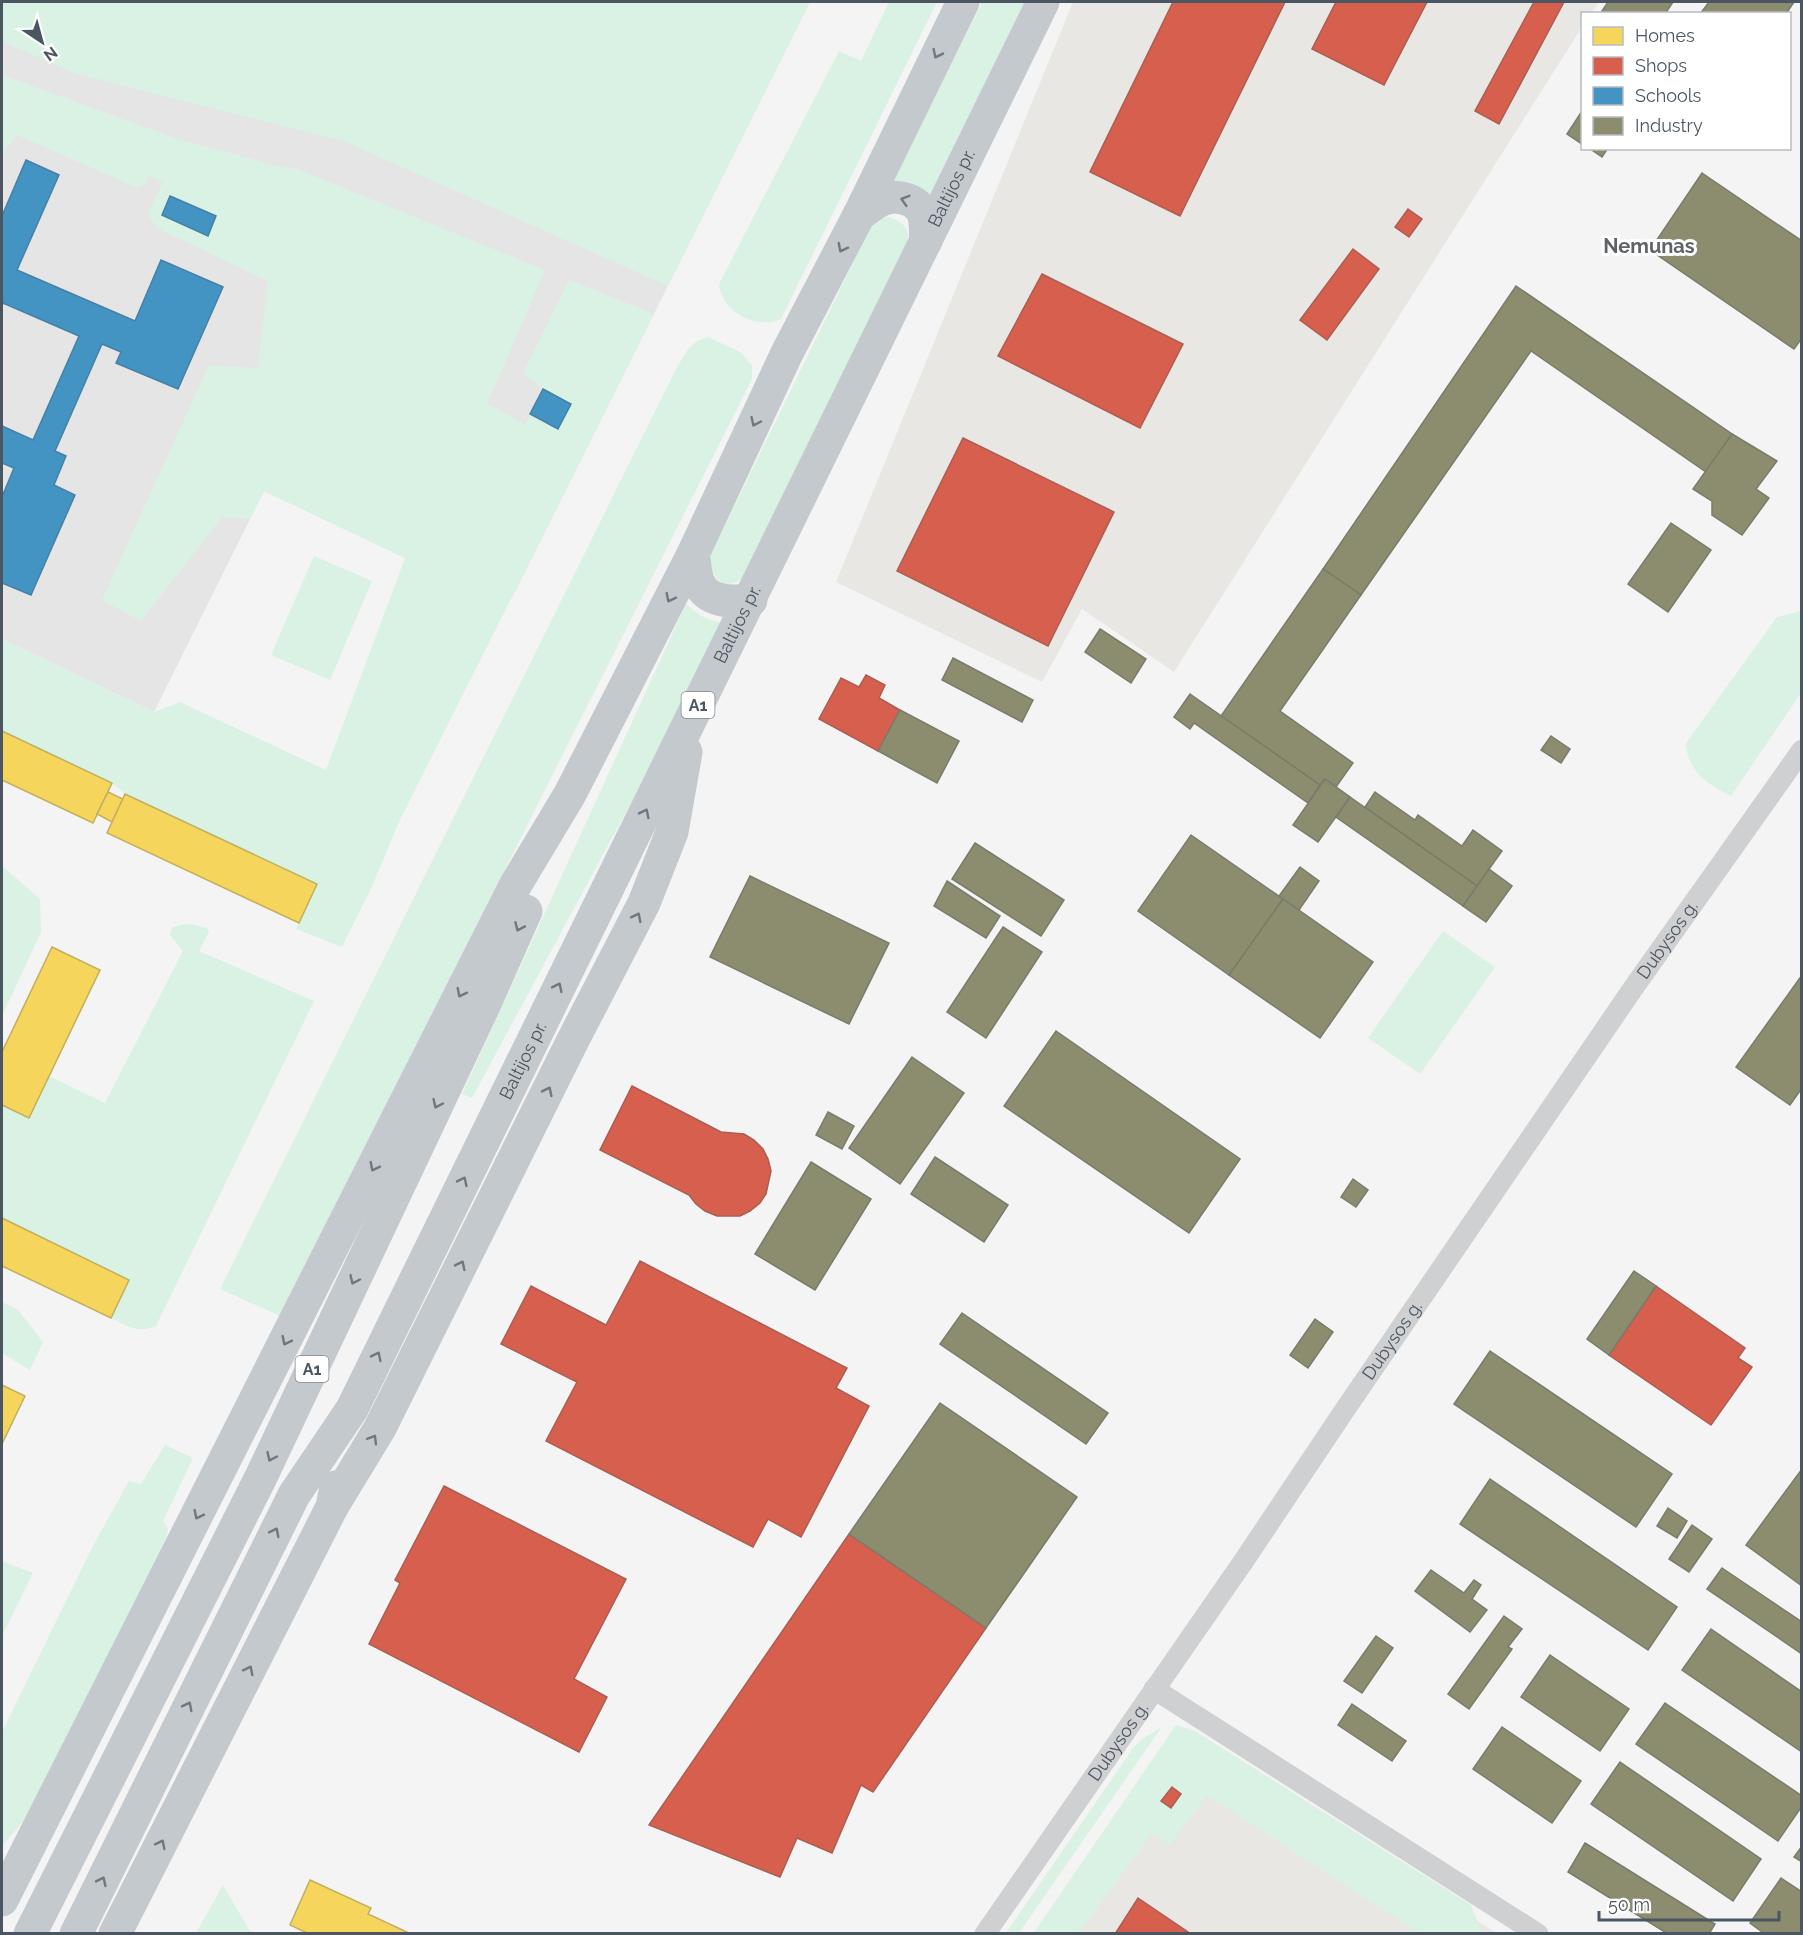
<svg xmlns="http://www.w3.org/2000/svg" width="1803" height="1935" font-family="Raleway,sans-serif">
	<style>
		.commercial { fill: #e8e7e3 }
		.education { fill: #e6e5e6; fill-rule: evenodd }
		.green { fill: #d9f2e3 }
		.homes { fill: #f6d55c; stroke: #c2af5e; stroke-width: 1.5 }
		.shops { fill: #d6604d; stroke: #ac5d53; stroke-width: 1.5 }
		.schools { fill: #4393c3; stroke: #4581a6; stroke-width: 1.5 }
		.industry { fill: #8c8c6e; stroke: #787c6a; stroke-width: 1.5 }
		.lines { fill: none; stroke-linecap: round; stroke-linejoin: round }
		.minor { stroke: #ced0d2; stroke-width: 21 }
		.trunk { stroke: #c4c9cd; stroke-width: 33 }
		.oneway { stroke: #6f7881 }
		.labels { text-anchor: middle; stroke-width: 6; stroke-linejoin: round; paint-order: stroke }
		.shield { fill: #fff; stroke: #808990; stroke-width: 1.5 }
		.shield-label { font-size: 16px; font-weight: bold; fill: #4a5661 }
		.street-label { font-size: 18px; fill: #4a5661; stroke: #fff }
		.neighbourhood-label { font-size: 20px; font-weight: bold; fill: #5f6368; stroke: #fff }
	</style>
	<rect width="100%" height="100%" fill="#f4f4f4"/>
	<g class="commercial">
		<path d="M1073 2H1599L1591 13 1582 14V27L1174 672 1082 609 1042 682 836 582Z"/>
		<path d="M1193 1736 1496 1933 1056 1934Z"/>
	</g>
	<path class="education" d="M2 2H810L512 598 405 558 264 491 154 712 2 639ZM543 390 571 404 559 429 530 414Z"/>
	<g class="green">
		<path d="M2 2H810L668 286 346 142 74 73 2 41Z"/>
		<path d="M889 2H937L781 319C757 331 721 311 719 284L839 51 861 61Z"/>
		<path d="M982 2H1029L932 194 895 183 893 181Z"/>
		<path d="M2 75 175 138 282 167 297 169 545 270 487 404 525 424 530 414 558 429 571 404 543 389 523 373 569 280 654 314 399 822 370 891 342 947 296 929 317 884 125 794 112 783 2 731V639L154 712 180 702 326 770 405 558 264 491 250 519 222 517 141 621 102 600 209 365 258 368 268 281 161 230 152 221 148 213 163 182 149 176 146 184 138 188 17 135 2 154Z"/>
		<path d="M889 217C904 222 910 229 908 245L742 579C721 591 715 579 708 560L871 226 881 218Z"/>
		<path d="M708 337 740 352 752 365V379L280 1316 220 1289 675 371C685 355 689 341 708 337Z"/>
		<path d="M314 556 372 581 330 680 271 655Z"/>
		<path d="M686 604C697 613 707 622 723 622L634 797 472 1098 462 1094Z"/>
		<path d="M1801 611V693L1731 796C1708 785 1687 771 1686 743L1777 617Z"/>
		<path d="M2 866 40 899 41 932 2 1016Z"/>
		<path d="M192 924 207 928 209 932 199 951 314 1001 156 1326C137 1334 128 1326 111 1318L129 1280 2 1218V1105L29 1118 49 1076 105 1103 183 951 170 935 172 928 179 925Z"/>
		<path d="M1443 931 1495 967 1420 1074 1368 1038Z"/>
		<path d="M2 1302 18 1310 43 1342 30 1370 2 1353Z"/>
		<path d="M165 1445 193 1458 163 1521 168 1529 166 1539 36 1806 2 1846V1732L93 1546 129 1481 141 1484Z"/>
		<path d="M2 1561 33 1573 2 1636Z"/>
		<path d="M1176 1725 1195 1731 1471 1905 1482 1933H1419L1207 1795 1170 1845 1152 1833 1079 1933 1033 1934Z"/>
		<path d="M1161 1728 1019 1933H1006L1133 1748 1145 1737Z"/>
		<path d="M223 1885 251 1933H196Z"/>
	</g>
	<g class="homes">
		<path d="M2 731 112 783 93 823 2 780Z"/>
		<path d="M108 792 123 799 112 822 97 814Z"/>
		<path d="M125 794 317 884 299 923 107 833Z"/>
		<path d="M52 947 100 970 29 1118 2 1105V1052Z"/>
		<path d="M2 1218 129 1280 111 1318 2 1266Z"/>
		<path d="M2 1385 25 1396 2 1444Z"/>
		<path d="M310 1880 371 1908 368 1914 411 1934H309L290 1925Z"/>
	</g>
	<g class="shops">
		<path d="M1173 2H1285L1180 216 1090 172Z"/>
		<path d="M1336 2H1427L1384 85 1312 49Z"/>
		<path d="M1534 2H1564L1499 124 1475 111Z"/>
		<path d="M1408 209 1422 219 1409 237 1395 227Z"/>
		<path d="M1353 249 1379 269 1327 340 1300 320Z"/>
		<path d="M1042 274 1183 344 1140 428 998 356Z"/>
		<path d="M963 438 1114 512 1048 646 897 571Z"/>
		<path d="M866 675 885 685 879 698 900 710 878 751 819 719 841 678 859 687Z"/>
		<path d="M632 1086 721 1132 744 1134 754 1140 763 1149 768 1159 771 1171 766 1194 760 1203 750 1211 740 1216H717L705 1211 696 1204 689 1195 600 1150Z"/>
		<path d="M640 1261 847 1368 836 1388 869 1406 801 1537 768 1519 753 1547 546 1441 577 1382 501 1344 531 1286 606 1325Z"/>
		<path d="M1656 1286 1745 1348 1738 1358 1752 1367 1711 1425 1609 1355Z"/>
		<path d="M444 1486 626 1579 574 1679 607 1697 579 1752 369 1644 400 1583 395 1580Z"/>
		<path d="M849 1534 986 1628 873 1792 861 1785 832 1853 797 1838 780 1877 649 1825Z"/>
		<path d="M1172 1787 1181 1794 1171 1808 1161 1801Z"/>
		<path d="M1138 1898 1191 1934H1115Z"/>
	</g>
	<g class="schools">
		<path d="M26 160 59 175 17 270 135 321 161 260 223 287 178 389 116 363 121 352 102 344 55 451 66 456 54 485 75 495 31 595 2 583V497L14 468 2 463V426L33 440 79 336 3 303 2 306V216Z"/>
		<path d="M170 196 216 216 208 236 162 215Z"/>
		<path d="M543 389 571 404 558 429 530 414Z"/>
	</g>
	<g class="industry">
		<path d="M1608 2H1673L1665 14H1600Z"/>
		<path d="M1709 2H1794L1786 14H1700Z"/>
		<path d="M1582 111V144L1567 134Z"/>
		<path d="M1589 148H1608L1602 157Z"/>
		<path d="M1702 173 1802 241V338L1794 349 1650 250Z"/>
		<path d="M1516 286 1732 434 1706 472 1531 351 1361 595 1323 569Z"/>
		<path d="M1732 434 1777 461 1756 489 1769 498 1742 535 1712 515V501L1693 489Z"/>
		<path d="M1671 523 1711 550 1668 612 1628 584Z"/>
		<path d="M1323 569 1361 595 1280 711 1353 763 1336 787 1325 779 1320 785 1221 716Z"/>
		<path d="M1100 629 1146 659 1131 683 1085 652Z"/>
		<path d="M953 658 1033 700 1022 722 942 680Z"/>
		<path d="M1190 694 1320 785 1308 803 1194 723 1190 729 1174 717Z"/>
		<path d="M900 710 959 741 937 783 878 751Z"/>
		<path d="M1551 736 1570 749 1561 763 1541 750Z"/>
		<path d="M1325 779 1350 797 1318 842 1293 825Z"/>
		<path d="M1375 792 1415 820 1418 815 1462 846 1473 830 1502 851 1477 886 1365 807Z"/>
		<path d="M1350 797 1477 886 1463 906 1336 817Z"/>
		<path d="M1191 835 1283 899 1229 975 1138 911Z"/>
		<path d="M975 843 1064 900 1041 936 952 879Z"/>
		<path d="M1300 867 1319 881 1299 910 1279 896Z"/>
		<path d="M1489 869 1512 886 1486 922 1463 906Z"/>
		<path d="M750 876 889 943 849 1024 710 957Z"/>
		<path d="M947 881 1000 916 986 938 934 906Z"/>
		<path d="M1283 899 1373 962 1320 1038 1229 975Z"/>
		<path d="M1003 927 1042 952 986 1038 947 1012Z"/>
		<path d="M1802 975V1088L1790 1105 1736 1067Z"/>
		<path d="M1056 1031 1240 1159 1189 1233 1004 1106Z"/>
		<path d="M912 1057 964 1093 900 1184 849 1148Z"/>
		<path d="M828 1112 854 1126 842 1149 816 1135Z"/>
		<path d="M935 1157 1008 1205 984 1242 911 1194Z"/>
		<path d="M811 1162 871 1199 815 1290 755 1254Z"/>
		<path d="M1353 1179 1368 1190 1356 1207 1341 1197Z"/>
		<path d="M1634 1271 1656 1286 1609 1355 1587 1339Z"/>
		<path d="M962 1313 1108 1413 1086 1444 940 1344Z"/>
		<path d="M1315 1319 1333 1332 1308 1368 1290 1355Z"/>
		<path d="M1490 1351 1672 1474 1636 1527 1454 1404Z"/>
		<path d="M940 1403 1077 1497 986 1628 849 1534Z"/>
		<path d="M1802 1469V1586L1746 1545Z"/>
		<path d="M1490 1479 1677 1607 1648 1650 1460 1524Z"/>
		<path d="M1668 1508 1687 1521 1677 1538 1657 1526Z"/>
		<path d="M1692 1525 1712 1539 1689 1572 1669 1559Z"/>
		<path d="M1722 1568 1802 1622V1654L1707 1589Z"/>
		<path d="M1431 1570 1464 1593 1474 1580 1481 1585 1472 1599 1487 1610 1470 1632 1415 1591Z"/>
		<path d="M1504 1616 1522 1629 1508 1647 1512 1649 1469 1709 1448 1694Z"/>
		<path d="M1711 1629 1802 1692V1752L1682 1670Z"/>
		<path d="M1376 1636 1393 1648 1362 1693 1344 1681Z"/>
		<path d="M1550 1655 1629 1709 1600 1751 1521 1697Z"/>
		<path d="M1665 1703 1802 1796V1806L1778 1841 1636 1744Z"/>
		<path d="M1352 1704 1406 1741 1392 1761 1338 1725Z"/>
		<path d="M1502 1727 1581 1781 1552 1823 1473 1769Z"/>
		<path d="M1620 1762 1761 1859 1733 1901 1591 1804Z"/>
		<path d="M1585 1843 1715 1924 1709 1934H1668L1568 1872Z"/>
		<path d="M1802 1846V1862L1794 1857Z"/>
		<path d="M1781 1878 1802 1892V1934H1765L1750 1923Z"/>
	</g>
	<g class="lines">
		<g class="minor">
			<path d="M1154 1689 1538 1934"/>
			<path id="s1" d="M985 1934 1243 1562 1342 1414 1634 987 1802 750"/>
		</g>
		<g class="trunk">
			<path d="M859 215C867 209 875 202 884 199 899 194 919 200 924 216 926 224 925 233 926 241"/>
			<path d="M693 554C695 562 695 575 699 583 708 603 732 602 751 600"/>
			<path d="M332 1507 380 1428 572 1042 644 903 672 832 686 752"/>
			<path d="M2 1900 516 884 570 794 693 554 787 353 859 215 963 2"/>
			<path d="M30 1934 261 1477 482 1010 526 911"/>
			<path id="s2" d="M76 1934 294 1495 352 1409 1043 2"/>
			<path d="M115 1934 332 1507 336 1487"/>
		</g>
	</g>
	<defs><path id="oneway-chevron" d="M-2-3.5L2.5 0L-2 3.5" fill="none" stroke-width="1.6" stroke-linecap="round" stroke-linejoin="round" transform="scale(1.5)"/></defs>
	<g class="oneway">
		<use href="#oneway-chevron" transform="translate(937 54) rotate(116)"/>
		<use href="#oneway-chevron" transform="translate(905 200) rotate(-163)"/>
		<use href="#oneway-chevron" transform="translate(842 248) rotate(117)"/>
		<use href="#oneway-chevron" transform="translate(755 422) rotate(115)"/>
		<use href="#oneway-chevron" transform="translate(670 598) rotate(117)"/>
		<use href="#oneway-chevron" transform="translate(645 813) rotate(-64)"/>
		<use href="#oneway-chevron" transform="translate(637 917) rotate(-63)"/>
		<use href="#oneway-chevron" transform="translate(519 927) rotate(114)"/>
		<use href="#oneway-chevron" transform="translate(558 987) rotate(-64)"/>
		<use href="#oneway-chevron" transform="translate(461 993) rotate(117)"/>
		<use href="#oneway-chevron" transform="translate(548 1091) rotate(-64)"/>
		<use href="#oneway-chevron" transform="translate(437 1104) rotate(115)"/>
		<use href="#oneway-chevron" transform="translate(374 1167) rotate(117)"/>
		<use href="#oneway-chevron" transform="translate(463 1181) rotate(-64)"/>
		<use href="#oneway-chevron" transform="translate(461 1265) rotate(-64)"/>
		<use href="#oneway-chevron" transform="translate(354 1280) rotate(115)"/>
		<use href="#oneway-chevron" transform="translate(286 1341) rotate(117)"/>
		<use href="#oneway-chevron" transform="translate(377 1356) rotate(-64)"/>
		<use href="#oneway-chevron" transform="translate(373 1439) rotate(-59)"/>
		<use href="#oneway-chevron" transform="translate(271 1457) rotate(115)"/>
		<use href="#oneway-chevron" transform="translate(198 1515) rotate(117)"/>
		<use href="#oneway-chevron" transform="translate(275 1532) rotate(-63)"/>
		<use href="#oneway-chevron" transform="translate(249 1670) rotate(-63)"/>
		<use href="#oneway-chevron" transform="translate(188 1706) rotate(-63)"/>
		<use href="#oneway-chevron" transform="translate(161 1844) rotate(-63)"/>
		<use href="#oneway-chevron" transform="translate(102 1881) rotate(-64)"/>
	</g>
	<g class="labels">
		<g class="shield">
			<rect x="681.5" y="692" width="33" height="26" rx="4.5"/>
			<rect x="295.5" y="1356" width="33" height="26" rx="4.5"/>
		</g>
		<g class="shield-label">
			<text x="698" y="711">A1</text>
			<text x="312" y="1375">A1</text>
		</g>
		<g class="street-label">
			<text dy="6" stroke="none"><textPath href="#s2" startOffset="1954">Baltijos pr.</textPath></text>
			<text dy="6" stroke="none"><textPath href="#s2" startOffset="1468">Baltijos pr.</textPath></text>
			<text dy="6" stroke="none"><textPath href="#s1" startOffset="1206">Dubysos g.</textPath></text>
			<text dy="6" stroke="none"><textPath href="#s2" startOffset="982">Baltijos pr.</textPath></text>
			<text dy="6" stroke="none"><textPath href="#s1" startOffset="720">Dubysos g.</textPath></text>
			<text dy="6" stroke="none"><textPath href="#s1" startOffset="234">Dubysos g.</textPath></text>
		</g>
		<g class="neighbourhood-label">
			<text x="1649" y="253">Nemunas</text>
		</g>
	</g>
	<rect width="1803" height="1935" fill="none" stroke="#4a5661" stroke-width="6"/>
	<rect x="1581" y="12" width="210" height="138" fill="#ffffff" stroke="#b7bbc0" stroke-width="1.5"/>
	<rect x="1593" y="27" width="30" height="18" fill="#f6d55c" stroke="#b7bbc0" stroke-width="1.5"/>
	<text x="1635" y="42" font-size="18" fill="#4a5661">Homes</text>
	<rect x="1593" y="57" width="30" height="18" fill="#d6604d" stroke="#b7bbc0" stroke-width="1.5"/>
	<text x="1635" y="72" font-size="18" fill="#4a5661">Shops</text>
	<rect x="1593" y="87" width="30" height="18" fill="#4393c3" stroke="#b7bbc0" stroke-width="1.5"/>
	<text x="1635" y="102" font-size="18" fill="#4a5661">Schools</text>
	<rect x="1593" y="117" width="30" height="18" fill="#8c8c6e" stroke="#b7bbc0" stroke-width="1.5"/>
	<text x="1635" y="132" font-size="18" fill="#4a5661">Industry</text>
	<g transform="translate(42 42) rotate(144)" stroke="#ffffff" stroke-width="4.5" paint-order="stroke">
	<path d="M0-4.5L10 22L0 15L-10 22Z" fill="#4a5661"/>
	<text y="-9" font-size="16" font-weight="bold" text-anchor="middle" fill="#4a5661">N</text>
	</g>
	<path d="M1599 1911v9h180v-9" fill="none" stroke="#4a5661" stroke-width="3"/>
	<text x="1608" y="1911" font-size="18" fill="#4a5661" stroke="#ffffff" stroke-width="4.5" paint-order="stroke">50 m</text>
</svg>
